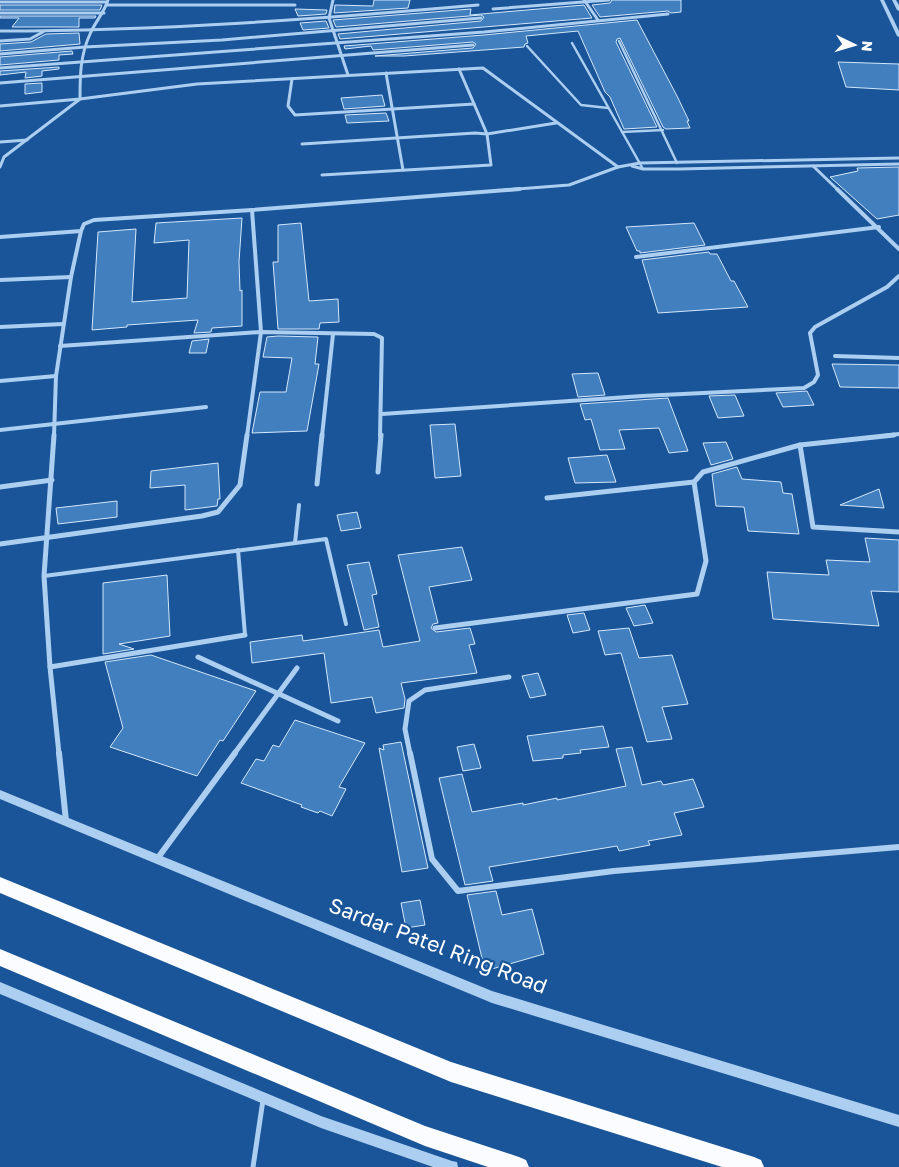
<svg xmlns="http://www.w3.org/2000/svg" width="899" height="1167" font-family="'Golos Text',sans-serif">
	<style>
		.building { fill: #417fbf; stroke: #d4e7fc }
		.lines { fill: none; stroke-linecap: round; stroke-linejoin: round }
		.service-far2 { stroke: #accef1; stroke-width: 2.5 }
		.service-far1 { stroke: #accef1; stroke-width: 4 }
		.service { stroke: #accef1; stroke-width: 5 }
		.minor-far3 { stroke: #accef1; stroke-width: 3 }
		.minor-far2 { stroke: #accef1; stroke-width: 4 }
		.minor-far1 { stroke: #accef1; stroke-width: 5 }
		.minor { stroke: #accef1; stroke-width: 6 }
		.tertiary { fill: #accef1; fill-rule: evenodd }
		.trunk { fill: #fafcff; fill-rule: evenodd }
		.labels { text-anchor: middle; stroke-width: 4.5; stroke-linejoin: round; paint-order: stroke }
		.near-street-label { font-size: 21px; fill: #fff; stroke: #195598 }
	</style>
	<rect width="100%" height="100%" fill="#195598"/>
	<g class="building">
		<path d="M374 0H410L408 8 334 13 335 5 373 6Z"/>
		<path d="M612 0H681V12L671 13 668 11 600 17 592 5 610 3Z"/>
		<path d="M0 5H102L100 10H0Z"/>
		<path d="M584 5 592 18 340 39 338 34 481 21 484 17 481 15 336 27 333 20 471 9 470 15Z"/>
		<path d="M295 9 327 10 326 14 298 16Z"/>
		<path d="M0 16H96L95 18H79V27H12L19 18H0Z"/>
		<path d="M637 20 677 96 689 121H687L690 128 666 129 663 127 620 38 617 39 616 42 657 127 624 129 610 97 605 92 578 31 526 36 528 43 525 44 524 47 404 56H375L473 48 476 44 473 42 373 50 371 46 345 49 344 46 484 35Z"/>
		<path d="M326 21 329 28 303 30 300 23Z"/>
		<path d="M79 33 80 44 0 51V44L31 42 46 34Z"/>
		<path d="M72 51 73 54 59 55V60L0 65V57Z"/>
		<path d="M838 62 899 64V90L846 87Z"/>
		<path d="M59 67V69L42 71V76L25 78 26 72 0 75V71Z"/>
		<path d="M42 83V92L25 94V84Z"/>
		<path d="M382 95 385 106 344 109 341 98Z"/>
		<path d="M386 113 389 121 347 123 345 115Z"/>
		<path d="M899 167V215L877 219 830 177 858 171 857 168Z"/>
		<path d="M242 218 239 262 240 291 242 290V326L212 328 211 332 194 333 198 320 127 325V327L92 330 98 232 136 229 132 302 187 298 189 240 154 243 156 223Z"/>
		<path d="M301 223 309 301 338 299 339 322 320 323 319 329H278L273 262H278V225Z"/>
		<path d="M694 223 705 245 640 253V251H637L626 227Z"/>
		<path d="M709 252 710 254H717L731 281H734L748 307 658 313 642 260Z"/>
		<path d="M278 336 318 337 315 364H319L307 431 252 433 260 392H286L292 358 263 357 267 337Z"/>
		<path d="M209 339 206 353H189L192 341Z"/>
		<path d="M832 364 899 365V388L840 387Z"/>
		<path d="M598 373 605 395 578 397 572 374Z"/>
		<path d="M807 391 814 405 783 407 776 393Z"/>
		<path d="M735 395 744 416 718 418 709 396Z"/>
		<path d="M668 398 688 451 669 453 659 428 619 430 625 449 600 450 591 419 585 420 580 404Z"/>
		<path d="M455 424 461 476 435 478 430 425Z"/>
		<path d="M726 442 733 459 711 465 703 443Z"/>
		<path d="M607 455 616 482 575 483 568 458Z"/>
		<path d="M218 463 220 499H218L217 506 185 510V485L150 488 151 471Z"/>
		<path d="M737 467 742 479 781 482 783 493 792 494 799 534 748 531 744 507 716 506 712 474Z"/>
		<path d="M879 489 884 508 840 505Z"/>
		<path d="M117 501V517L58 524 56 508Z"/>
		<path d="M357 512 361 528 341 531 337 515Z"/>
		<path d="M865 538 899 540V592L871 591 879 626 773 619 767 572 829 575 826 560 870 562Z"/>
		<path d="M462 547 472 580 429 587 438 623 433 624 431 628 436 632 470 628 475 644 469 645 477 673 401 683 405 699 404 708 376 713 372 697 331 703 324 653 252 663 250 642 302 635 303 641 379 630 383 647 420 641 398 555Z"/>
		<path d="M369 562 377 594 372 595 379 627 364 630 347 565Z"/>
		<path d="M167 575 170 636 119 644 134 649 103 654V583Z"/>
		<path d="M645 605 653 623 634 626 626 608Z"/>
		<path d="M584 613 590 630 573 633 567 615Z"/>
		<path d="M629 628 639 658 672 655 688 704 662 707 672 739 647 742 621 653 605 655 598 631Z"/>
		<path d="M151 655 256 691 223 741 220 740 197 776 110 747 123 728 105 662Z"/>
		<path d="M538 673 546 695 530 698 522 676Z"/>
		<path d="M295 720 365 743 339 787 346 789 332 816 320 811 318 813 301 807 302 805 241 783 256 759 264 761 273 745 279 747Z"/>
		<path d="M603 726 609 747 580 750 581 753 563 755V758L533 761 527 736Z"/>
		<path d="M401 742 428 868 402 872 379 748 384 750 383 745Z"/>
		<path d="M474 744 481 768 463 771 457 747Z"/>
		<path d="M632 747 642 785 661 781 663 785 693 779 704 807 674 813 682 835 648 841 650 845 619 851 617 846 489 867 493 881 465 885 439 778 462 774 472 812 523 803V805L557 798V800L626 786 616 749Z"/>
		<path d="M496 891 502 915 532 909 544 954 485 971 467 895Z"/>
		<path d="M420 900 425 925 406 928 401 903Z"/>
	</g>
	<g class="lines">
		<g class="service-far2">
			<path d="M619 41 677 163"/>
			<path d="M572 43 643 169"/>
			<path d="M527 46 581 105 608 108"/>
			<path d="M622 132 663 130"/>
		</g>
		<g class="service-far1">
			<path d="M295 543 299 505"/>
			<path d="M238 550 245 635"/>
			<path d="M44 576 326 539 346 624"/>
		</g>
		<path class="service" d="M253 1167 263 1100"/>
		<g class="minor-far3">
			<path d="M333 0 329 18 348 75"/>
			<path d="M584 0 598 20"/>
			<path d="M0 2H107"/>
			<path d="M107 5H295"/>
			<path d="M493 9 609 0"/>
			<path d="M0 13H104"/>
			<path d="M0 31C160 31 319 19 478 5"/>
			<path d="M0 41 30 39 43 32"/>
			<path d="M0 54 85 47 222 40 481 18"/>
			<path d="M0 68 484 32 668 14"/>
			<path d="M386 73 403 170"/>
			<path d="M292 79 288 106 295 115 474 104"/>
			<path d="M0 83 473 45"/>
			<path d="M0 106 80 99 197 84 483 68 618 167 640 163 899 158"/>
			<path d="M0 142 27 140"/>
			<path d="M302 144 475 133 487 134 556 123"/>
			<path d="M632 166 643 169H679L899 164"/>
			<path d="M813 166 838 190"/>
			<path d="M0 167 4 157 80 99C80 76 80 56 90 34 95 22 104 13 108 0"/>
			<path d="M322 175 491 165 487 134 459 69"/>
			<path d="M504 190 569 185 618 167"/>
		</g>
		<g class="minor-far2">
			<path d="M837 189 899 249"/>
			<path d="M0 237 81 231 84 224 94 220 252 210 520 189"/>
			<path d="M636 257 879 227"/>
			<path d="M0 280 71 277"/>
			<path d="M0 327 63 324"/>
			<path d="M60 346 261 332 374 334 382 338 380 436"/>
			<path d="M835 356 899 358"/>
			<path d="M0 381 56 376"/>
			<path d="M382 414 642 396 804 388 814 382 818 375 810 333 815 327 887 287 899 276"/>
			<path d="M0 430 206 407"/>
			<path d="M54 436 56 376 71 277 81 231"/>
			<path d="M247 436 261 332 252 210"/>
			<path d="M322 436 333 334"/>
			<path d="M883 436 899 434"/>
		</g>
		<g class="minor-far1">
			<path d="M54 435 44 576 50 667 59 754"/>
			<path d="M800 445 813 527 899 532"/>
			<path d="M378 472 381 435"/>
			<path d="M317 484 322 435"/>
			<path d="M0 487 52 480"/>
			<path d="M547 498 694 482"/>
			<path d="M0 544 202 516 218 512 240 485 247 435"/>
			<path d="M435 628 697 594 706 561 694 482 703 472 800 445 894 435"/>
			<path d="M198 657 338 721"/>
			<path d="M50 667 245 635"/>
			<path d="M234 754 297 668"/>
			<path d="M410 754 405 729 409 701 425 690 509 677"/>
		</g>
		<g class="minor">
			<path d="M59 753 66 821"/>
			<path d="M410 753 432 859 458 891 614 871 899 847"/>
			<path d="M157 859 235 753"/>
		</g>
		<g class="tertiary">
			<path d="M880 0H884L899 31V37L897 36Z"/>
			<path d="M892 0H896L899 5V11L897 10Z"/>
			<path d="M0 790 492 991 899 1115V1127L492 1003 0 799Z"/>
			<path d="M0 982 321 1116 452 1161 457 1162 458 1167H433L321 1128 0 994Z"/>
		</g>
		<g class="trunk">
			<path d="M0 877 451 1062 754 1157 761 1160 764 1167H722L451 1082 0 893Z"/>
			<path d="M0 949 425 1126 519 1157 526 1160 529 1167H488L425 1146 0 966Z"/>
		</g>
	</g>
	<g class="labels">
		<g class="near-street-label">
			<text transform="translate(438 946) rotate(21)" y="7">Sardar Patel Ring Road</text>
		</g>
	</g>
	<g transform="translate(854 45) rotate(95)" stroke="#195598" stroke-width="4" paint-order="stroke">
	<path d="M0-4L9 19L0 12L-9 19Z" fill="#ffffff"/>
	<text y="-8" font-size="14" font-weight="bold" text-anchor="middle" fill="#ffffff">N</text>
	</g>
</svg>
